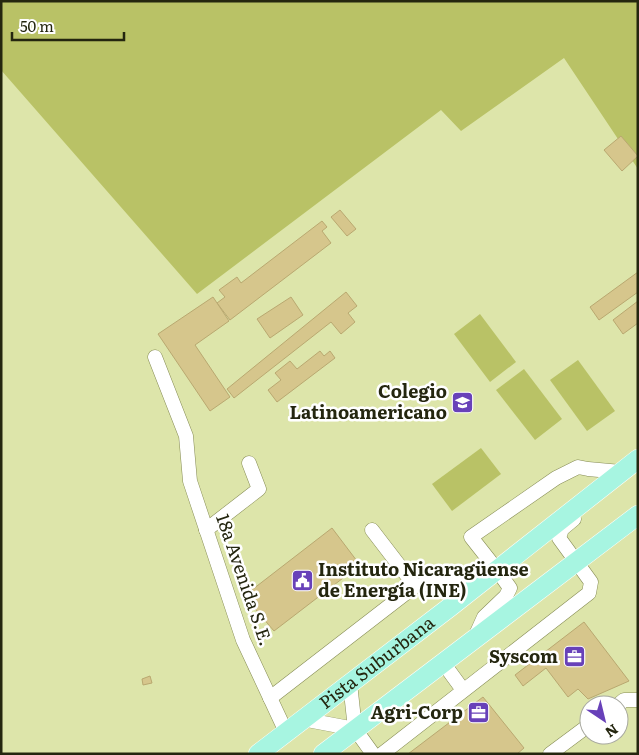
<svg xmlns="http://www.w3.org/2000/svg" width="639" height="755" font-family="Literata,serif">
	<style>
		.green { fill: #b9c266 }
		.building { fill: #d6c68c; stroke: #b9a870 }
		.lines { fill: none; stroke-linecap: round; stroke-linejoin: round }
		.minor-casing { stroke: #878d56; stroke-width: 15 }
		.major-casing { stroke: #fff; stroke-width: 20 }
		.minor { stroke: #fff; stroke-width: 14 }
		.major { stroke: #a7f5e1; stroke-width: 19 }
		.labels { text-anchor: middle; stroke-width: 5; stroke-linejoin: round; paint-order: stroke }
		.poi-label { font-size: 18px; font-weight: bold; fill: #24260f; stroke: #fff; text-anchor: end }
		.street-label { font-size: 18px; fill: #24260f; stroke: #fff }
	</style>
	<rect width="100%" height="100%" fill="#dde5aa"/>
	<g class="green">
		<path d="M1 1H638V169L564 58 461 131 441 110 197 294 1 70Z"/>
		<path d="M480 314 516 362 490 382 454 334Z"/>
		<path d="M578 360 615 411 587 431 550 380Z"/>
		<path d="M524 369 562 419 535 440 496 390Z"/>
		<path d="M481 448 501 474 452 511 432 484Z"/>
	</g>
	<g class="building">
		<path d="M621 136 638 156 622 171 604 150Z"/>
		<path d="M340 210 356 229 347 236 331 217Z"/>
		<path d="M322 221 327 227 322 231 331 243 230 320 217 303 225 297 219 290 237 277 241 283Z"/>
		<path d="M638 272V292L599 320 590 307Z"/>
		<path d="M346 292 357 306 348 313 355 322 341 334 331 322 234 398 227 389Z"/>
		<path d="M213 297 229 321 195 345 230 397 210 411 158 334Z"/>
		<path d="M291 297 303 315 270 338 257 319Z"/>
		<path d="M638 301V323L623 334 613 320Z"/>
		<path d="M320 351 324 356 330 351 335 358 277 402 268 390 281 380 275 373 290 361 297 369Z"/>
		<path d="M332 528 360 565 274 631 244 596Z"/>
		<path d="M584 622 629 681 588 699 578 689 568 697 546 668 523 686 515 675Z"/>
		<path d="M150 676 152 683 143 685 142 679Z"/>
		<path d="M483 697 524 748 517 754H408Z"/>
	</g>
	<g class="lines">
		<defs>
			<g id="minor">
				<path d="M155 357 186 436 190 481 243 640 286 732"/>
				<path d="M206 530 259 489 249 463"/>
				<path d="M372 530 415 586"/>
				<path d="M497 570 471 537 556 478 578 467 588 469 621 472"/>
				<path d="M444 664 463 690"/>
				<path d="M350 683 355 729 373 754"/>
				<path d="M270 698 415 586 497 570 510 588 506 596 484 617 474 639"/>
				<path d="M618 705 624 700H638"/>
				<path d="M302 719 355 729"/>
				<path d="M382 754 589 593 591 582 559 538 562 529 574 519"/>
				<path d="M550 754 589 725"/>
			</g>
			<g id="major">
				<path id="s1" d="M258 754 450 607 638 459"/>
				<path d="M323 754 638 515"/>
			</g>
		</defs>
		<use href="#minor" class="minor-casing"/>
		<use href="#major" class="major-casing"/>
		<use href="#minor" class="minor"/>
		<use href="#major" class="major"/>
	</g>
	<defs>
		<symbol id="school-square" viewBox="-11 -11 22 22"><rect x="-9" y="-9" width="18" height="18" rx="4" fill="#6841b9" stroke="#fff"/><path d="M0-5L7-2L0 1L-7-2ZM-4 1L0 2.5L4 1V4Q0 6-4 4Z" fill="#fff"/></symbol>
		<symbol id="civic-square" viewBox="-11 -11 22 22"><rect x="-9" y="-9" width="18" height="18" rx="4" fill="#6841b9" stroke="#fff"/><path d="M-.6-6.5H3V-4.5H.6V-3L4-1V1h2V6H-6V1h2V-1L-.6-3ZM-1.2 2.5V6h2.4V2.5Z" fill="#fff"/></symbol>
		<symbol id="office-square" viewBox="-11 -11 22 22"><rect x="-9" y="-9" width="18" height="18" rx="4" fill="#6841b9" stroke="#fff"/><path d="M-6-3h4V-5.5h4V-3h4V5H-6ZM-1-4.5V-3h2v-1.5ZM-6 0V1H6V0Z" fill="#fff"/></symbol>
	</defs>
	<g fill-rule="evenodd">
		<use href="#school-square" x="450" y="390" width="25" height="25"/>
		<use href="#civic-square" x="290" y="568" width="25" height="25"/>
		<use href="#office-square" x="562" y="644" width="25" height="25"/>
		<use href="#office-square" x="466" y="700" width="25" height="25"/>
	</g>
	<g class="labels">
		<g class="poi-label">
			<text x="447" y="398">Colegio<tspan x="447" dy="21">Latinoamericano</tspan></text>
			<text x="318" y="576" text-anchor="start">Instituto Nicaragüense<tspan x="318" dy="21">de Energía (INE)</tspan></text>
			<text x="558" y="663">Syscom</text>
			<text x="463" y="719">Agri-Corp</text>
		</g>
		<g class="street-label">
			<text transform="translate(244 580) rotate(71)" y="6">18a Avenida S.E.</text>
			<text dy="6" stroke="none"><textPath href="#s1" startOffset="150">Pista Suburbana</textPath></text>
		</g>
	</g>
	<rect width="639" height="755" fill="none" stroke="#24260f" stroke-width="5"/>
	<g transform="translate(604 720) rotate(145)"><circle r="24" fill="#ffffff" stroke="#a7a89f"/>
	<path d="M0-4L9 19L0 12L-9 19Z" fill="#6841b9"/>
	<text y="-8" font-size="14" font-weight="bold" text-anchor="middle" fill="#24260f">N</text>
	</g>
	<path d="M12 32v8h112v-8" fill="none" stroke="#24260f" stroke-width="2.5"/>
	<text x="20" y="32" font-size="15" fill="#24260f" stroke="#ffffff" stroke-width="4" paint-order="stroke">50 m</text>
</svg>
